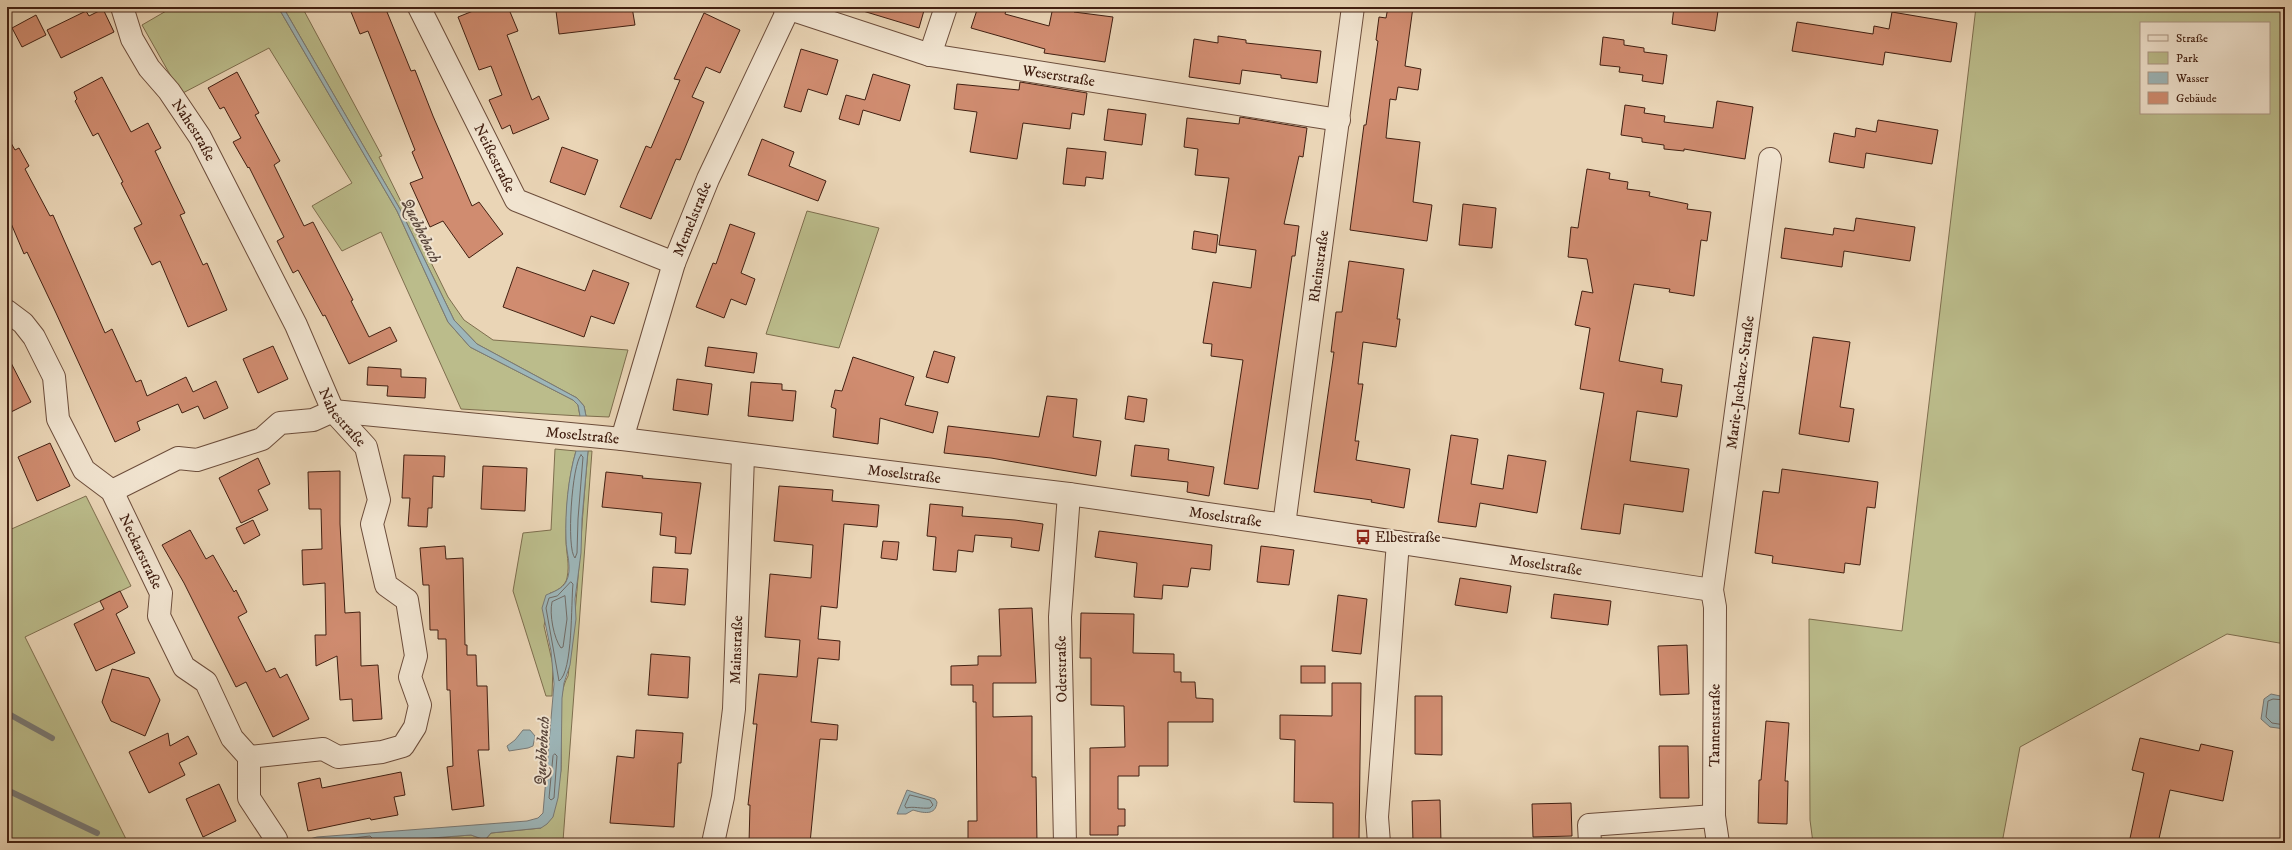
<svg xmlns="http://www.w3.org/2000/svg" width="2292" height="850" font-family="'IM FELL DW Pica',serif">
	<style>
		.green { fill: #bbbc8b; stroke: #7e6e4e; fill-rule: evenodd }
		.water { fill: #9db6b9; stroke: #797a76 }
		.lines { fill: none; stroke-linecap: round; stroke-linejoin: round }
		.shore { stroke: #706b66; stroke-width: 1 }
		.stream { stroke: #797a76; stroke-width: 6 }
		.building { fill: #d08c70; stroke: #422012 }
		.minor-casing { stroke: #6c4d3b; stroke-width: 24 }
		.minor { stroke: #f1e4d0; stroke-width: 22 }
		.labels { text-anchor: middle; stroke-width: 4; stroke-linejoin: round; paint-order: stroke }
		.street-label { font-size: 15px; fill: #422012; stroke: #f1e4d0 }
		.poi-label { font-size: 15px; fill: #422012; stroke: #f1e4d0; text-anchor: start }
		.water-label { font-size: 16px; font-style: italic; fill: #59463c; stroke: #f1e4d0 }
	</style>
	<rect width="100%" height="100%" fill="#ead5b6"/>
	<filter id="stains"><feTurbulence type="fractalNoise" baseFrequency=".005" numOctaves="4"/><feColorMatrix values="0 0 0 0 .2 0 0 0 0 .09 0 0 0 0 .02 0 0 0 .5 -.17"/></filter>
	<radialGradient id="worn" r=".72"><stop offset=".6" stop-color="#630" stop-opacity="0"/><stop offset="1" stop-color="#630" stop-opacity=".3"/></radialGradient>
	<g class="green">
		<path d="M173 7H278L397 211 448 322 470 347 573 400 578 405 580 416 461 409 381 232 342 251 312 206 352 183 269 48 181 94 142 25Z"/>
		<path d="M283 7H302L382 156 379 157 448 297 464 320 493 340 628 350 609 417 586 416 584 406 577 398 477 344 454 320 400 209Z"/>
		<path d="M1976 7H2285V644L2227 634 2020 747 2002 843H1813L1810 820 1809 619 1902 631ZM2141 23H2269V113H2141Z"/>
		<path d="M807 211 879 228 839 348 766 334Z"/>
		<path d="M555 449 576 451C568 478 566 510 566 539 566 553 570 564 567 578 566 585 556 592 550 593L544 626 553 665 552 696H546L513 591 523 533 551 530Z"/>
		<path d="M588 451H592L563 841 565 843H367L471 835 485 840 491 833 541 828C547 811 559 787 561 770 563 743 555 698 568 676 578 601 581 526 588 451Z"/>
		<path d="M86 496 131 586 25 637 128 843H7V531Z"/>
	</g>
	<g class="water">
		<path d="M278 7H283L400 209 454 320 477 344 577 398 584 406 586 416H580L578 405 573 400 470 347 448 322 397 211Z"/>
		<path d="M576 451H588L582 519 581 553 575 599 576 619 570 665 564 683 562 698 561 771 558 798 553 817 547 824 541 828 491 833 485 840 471 835 367 843H294L317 837 527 821 538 818 543 813 554 684 551 651 542 608 546 595C553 592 562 589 566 582 573 569 566 553 566 539 565 511 568 478 576 451Z"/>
		<path d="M2271 694 2285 697V729L2270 727 2261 719 2264 699Z"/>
		<path d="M523 730H530L535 736 533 746 528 748 509 751 507 746 515 740Z"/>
		<path d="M907 790 935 799 937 802C936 816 923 813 913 810L906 814H897Z"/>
	</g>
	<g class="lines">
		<g class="shore">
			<path d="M581 455 583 457 578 519 577 553 575 558C566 549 572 463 581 455Z"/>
			<path d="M571 582 573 584C571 602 573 672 559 681L546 608 549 598 557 596Z"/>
			<path d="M565 596 567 619 563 647 561 648C554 639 549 614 552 602Z"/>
			<path d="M2285 700 2273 699 2268 701 2266 717 2272 723 2285 725"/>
			<path d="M555 754 557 756 554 798 551 800 549 798 553 756Z"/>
			<path d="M910 795 930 800 933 805 930 808C921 809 914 806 906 808L905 806Z"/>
			<path d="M310 843 370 836 372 838 371 843"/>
		</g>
		<g class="stream">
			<path d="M7 713 52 738"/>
			<path d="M7 790 97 833"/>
		</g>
	</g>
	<g class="building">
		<path d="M349 7H385L411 71 415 70 433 116 472 206 479 202 503 234 469 258 443 221 430 227 410 183 423 178 412 152 415 150 368 31 360 34Z"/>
		<path d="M483 7H508L518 31 507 35 532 100 539 96 549 119 513 134 510 125 502 129 489 100 502 95 491 66 479 70 458 17Z"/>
		<path d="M565 7H632L635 25 559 34 556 11 566 10Z"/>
		<path d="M863 7H925L919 28 863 11Z"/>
		<path d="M978 7H1007L1005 14 1049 26 1053 7H1075L1074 12 1113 17 1105 62 1044 53 1045 49 971 28Z"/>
		<path d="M1388 7H1413L1405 66 1421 69 1418 90 1398 87 1396 100 1390 99 1386 138 1420 142 1413 202 1432 205 1427 241 1350 230 1364 125H1366L1378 41 1376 40 1379 17 1386 18Z"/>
		<path d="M1674 7H1696L1718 11 1715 31 1672 24Z"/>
		<path d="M103 9 114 32 61 58 47 30 86 11 89 16Z"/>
		<path d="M1892 12 1957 23 1951 62 1885 52 1883 65 1792 51 1797 22 1873 34 1874 26 1889 29Z"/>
		<path d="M704 13 740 30 720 73 706 67 692 97 704 102 680 160 676 159 651 219 620 207 646 146 651 148 680 80 674 79Z"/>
		<path d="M36 15 46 35 22 47 12 28Z"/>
		<path d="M1218 36 1246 40V43L1321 51 1317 83 1281 78V75L1242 70 1240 84 1189 77 1194 39 1218 43Z"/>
		<path d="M1603 37 1624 40V45L1644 48V52L1667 55 1663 84 1642 81 1643 75 1619 72 1620 67 1600 65Z"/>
		<path d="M801 49 838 60 827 95 808 89 801 112 784 107Z"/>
		<path d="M237 72 259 113 255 115 280 161 274 165 304 226 313 222 353 300 351 301 369 337 390 327 397 341 349 364 325 315 323 316 298 270 293 273 277 241 284 237 249 167 248 168 233 142 241 138 224 107 220 109 208 88Z"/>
		<path d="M873 74 910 85 900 121 863 110 859 125 839 119 846 95 865 100Z"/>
		<path d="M102 77 131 132 148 123 161 148 155 151 185 213 180 215 203 265 207 263 227 310 188 327 160 261 152 265 134 228 142 224 121 183 123 182 98 133 93 136 75 101 77 99 74 92Z"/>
		<path d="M1020 82 1087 93 1084 115 1072 113 1070 129 1023 123 1017 159 970 152 977 112 954 109 957 84 1019 90Z"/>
		<path d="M1717 101 1753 107 1745 159 1684 149V151L1664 149V145L1642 142V138L1621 135 1625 105 1645 108 1644 113 1665 116 1664 122 1713 128Z"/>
		<path d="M1108 109 1146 114 1142 145 1104 140Z"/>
		<path d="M1240 117 1307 128 1303 157 1299 156 1284 224 1299 226 1295 256H1292L1258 489 1224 484 1243 360 1211 356 1212 344 1203 343 1213 282 1251 288 1256 250 1219 245 1229 178 1195 175 1198 149 1184 147 1187 118 1239 124Z"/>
		<path d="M1878 120 1938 130 1932 164 1866 153 1864 168 1829 162 1834 133 1855 137 1856 128 1876 132Z"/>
		<path d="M7 136 15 150 19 148 29 166 25 169 50 216 53 215 105 333 112 329 136 382 141 380 147 396 186 377 193 392 216 381 228 408 204 419 198 406 182 413 178 404 137 422 140 430 115 442 56 313 27 252 24 254 7 214Z"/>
		<path d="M762 139 794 152 789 166 826 181 818 201 748 175Z"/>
		<path d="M562 147 598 160 585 195 550 182Z"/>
		<path d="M1067 148 1106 152 1103 179 1086 177 1085 186 1063 184Z"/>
		<path d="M1587 169 1610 173 1609 179 1628 182 1627 189 1650 192 1649 196 1688 204 1687 209 1711 212 1707 241 1701 240 1694 296 1669 292 1670 289 1634 284 1619 361 1663 369 1661 382 1682 385 1677 417 1637 411 1630 461 1689 469 1683 512 1624 504 1620 534 1581 529 1604 393 1580 389 1590 328 1575 325 1582 291 1593 293 1587 259 1568 257 1571 227 1578 228Z"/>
		<path d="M1463 204 1496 208 1492 248 1459 245Z"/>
		<path d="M1856 218 1915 227 1910 261 1844 251 1842 267 1781 258 1785 228 1833 235 1834 228 1854 231Z"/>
		<path d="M730 224 755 233 741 273 755 279 746 305 731 299 724 318 696 307 713 263 716 264Z"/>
		<path d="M1194 231 1218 235 1216 253 1192 249Z"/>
		<path d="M1349 261 1404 269 1397 319H1400L1396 347 1363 342 1358 384H1363L1355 441H1359L1356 460 1410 469 1404 508 1371 502 1372 500 1314 492 1334 352H1331L1336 312H1342Z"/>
		<path d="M517 267 585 291 593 270 629 283 614 324 591 316 584 337 503 307Z"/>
		<path d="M1813 337 1850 342 1840 407 1854 409 1849 442 1799 434Z"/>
		<path d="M273 346 288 379 258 393 243 359Z"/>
		<path d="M708 347 757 353 754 373 705 366Z"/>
		<path d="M934 351 955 357 948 383 926 377Z"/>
		<path d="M7 355 31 402 7 414Z"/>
		<path d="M853 357 914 377 905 405 938 412 933 433 880 418 878 444 833 437 836 409 831 407 835 390 842 391Z"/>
		<path d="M368 367 401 369V377L426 378 425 398 387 396 388 386 367 385Z"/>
		<path d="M677 379 712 384 708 415 673 410Z"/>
		<path d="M751 382 782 384V390L796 391 793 421 748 416Z"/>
		<path d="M1047 396 1077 399 1073 437 1101 441 1096 476 991 458 944 453 948 426 1039 437Z"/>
		<path d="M1128 396 1147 399 1144 422 1125 419Z"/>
		<path d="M1451 435 1478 439 1471 484 1503 489 1508 455 1546 461 1537 513 1480 503 1476 527 1438 522Z"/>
		<path d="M50 443 70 486 37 501 18 457Z"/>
		<path d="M1135 445 1169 449 1168 460 1214 467 1209 496 1187 492 1188 482 1131 476Z"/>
		<path d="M404 455 445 456 444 477 433 476 432 508H428L427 527 408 526 410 498H402Z"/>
		<path d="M258 458 270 484 258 490 268 510 241 523 219 478Z"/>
		<path d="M483 466 527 468 525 511 481 509Z"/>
		<path d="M1782 469 1878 482 1875 508 1867 507 1860 565 1845 563 1844 573 1772 563 1773 556 1755 553 1763 491 1779 493Z"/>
		<path d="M340 471V524L345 613 360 612 361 666 378 665 382 719 353 721 352 699 340 700 337 656 316 666 315 635H326L325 583 303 585 302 550 322 549 321 509H309L308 472Z"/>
		<path d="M606 472 643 476 642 478 701 483 691 554 675 553 676 537 660 535 662 513 602 507Z"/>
		<path d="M779 486 833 490 832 501 879 505 877 527 844 524 837 608 821 606 818 639 840 641 839 660 818 658 811 722 838 725 837 740 820 739 810 843H749L750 805H748L757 724H753L759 674 797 677 800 640 765 637 770 574 811 578 813 545 774 541Z"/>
		<path d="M930 504 963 507 962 516 1015 520 1043 524 1039 551 1011 547 1012 538 975 535 973 552 958 550 956 572 933 570 936 537 927 536Z"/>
		<path d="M253 520 260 535 244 544 236 528Z"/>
		<path d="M190 530 206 559 213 555 234 592 236 590 247 612 238 617 266 672 275 668 280 678 287 674 309 719 273 737 246 682 236 687 184 583 162 545Z"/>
		<path d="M1099 531 1212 545 1210 570 1191 568 1188 587 1163 585 1162 599 1134 597 1137 563 1095 557Z"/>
		<path d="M883 541 899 542 897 560 881 558Z"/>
		<path d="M445 546 446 559 463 558 465 645H467V655H476L477 686H487L489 750H478L484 806 452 810 447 767 453 766 450 690H447L446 639H438V630H430L429 585H423L420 548Z"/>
		<path d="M1261 546 1294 550 1289 585 1257 582Z"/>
		<path d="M653 567 688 569 685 605 651 602Z"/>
		<path d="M1460 578 1511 586 1507 613 1455 605Z"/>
		<path d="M120 591 128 607 116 614 135 653 96 671 74 624 104 609 100 601Z"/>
		<path d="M1554 594 1611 601 1608 625 1551 618Z"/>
		<path d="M1338 595 1367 599 1361 654 1332 651Z"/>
		<path d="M1032 608 1036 683H993V717L1032 716V777H1036L1037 843H968V821H977L976 702H973V685H951V666L978 665V656H1001L999 609Z"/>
		<path d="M1081 613 1134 614 1133 653 1174 654V672H1181V682H1195L1196 698 1213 699V722H1168V766H1139V776H1118V809H1125V826H1118V835H1090V748L1125 747 1124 706 1091 705V658H1080Z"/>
		<path d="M1687 645 1689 694 1660 695 1658 646Z"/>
		<path d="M651 654 690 657 688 698 648 695Z"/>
		<rect x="1301" y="666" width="24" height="17"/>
		<path d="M112 669 149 678 160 700 145 736 111 721 102 702Z"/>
		<path d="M1332 683H1361L1359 841H1333V803L1294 802 1295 740 1280 739V715L1332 716Z"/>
		<path d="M1415 696H1442V755L1415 754Z"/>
		<path d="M1766 721 1789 723 1785 781H1788L1787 824 1758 823 1759 780H1761Z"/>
		<path d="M636 730 683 733 681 763H678L674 827 610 823 617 756 634 758Z"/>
		<path d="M168 733 170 746 188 736 197 754 179 763 185 775 149 793 129 752Z"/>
		<path d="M2140 738 2199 751 2201 744 2233 751 2223 801 2170 790 2158 843H2129L2144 773 2132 770Z"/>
		<path d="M1659 746H1688L1689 798H1660Z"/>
		<path d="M401 772 405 795 394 797 398 815 371 820 370 818 308 831 298 783 320 778 322 788Z"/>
		<path d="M219 784 236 821 203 837 186 799Z"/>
		<path d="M1440 800 1441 843H1413L1412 801Z"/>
		<path d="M1571 803 1572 836 1533 837 1532 804Z"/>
	</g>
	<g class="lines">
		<defs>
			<g id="minor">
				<path id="s1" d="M122 7 132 39 149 68 169 91 200 137 296 325 333 411 366 447 379 500 372 524 386 585 407 600 416 656 410 677 420 705 415 727 403 746 382 752 338 757 323 749 249 757"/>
				<path id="s2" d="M419 7 516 200 674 263"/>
				<path id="s3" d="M784 7 930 55 1339 120"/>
				<path d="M930 55 946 7"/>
				<path id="s4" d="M7 311 23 323 34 337 54 377 58 419 84 470 112 491 161 593 159 616 184 667 206 682 232 738 249 757V798L276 839"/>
				<path id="s5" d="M622 439 674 263 708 179 788 10"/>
				<path id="s6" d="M112 491 178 458 197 460 262 439 280 423 313 420 333 411 622 439 1069 494 1284 525 1712 590"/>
				<path id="s7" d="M1284 525 1353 7"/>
				<path id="s8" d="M713 843 723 797 734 709 743 456"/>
				<path d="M1065 843 1060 617 1069 494"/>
				<path d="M1379 843 1377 817 1398 542"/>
				<path d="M1590 843 1589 825 1714 816"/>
				<path id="s9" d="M1718 843 1714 816 1715 607 1712 590 1770 159"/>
			</g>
		</defs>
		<use href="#minor" class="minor-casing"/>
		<use href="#minor" class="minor"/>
	</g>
	<defs>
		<symbol id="bus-bare" viewBox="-9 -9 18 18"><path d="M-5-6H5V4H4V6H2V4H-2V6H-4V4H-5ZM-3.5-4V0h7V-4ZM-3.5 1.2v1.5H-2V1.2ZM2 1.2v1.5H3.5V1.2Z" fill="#8f2418" stroke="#f1e4d0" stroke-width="2.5" paint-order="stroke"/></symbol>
	</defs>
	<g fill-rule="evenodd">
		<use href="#bus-bare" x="1352" y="526" width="22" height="22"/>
	</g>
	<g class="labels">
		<g class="street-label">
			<text dy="5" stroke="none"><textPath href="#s3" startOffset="284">Weserstraße</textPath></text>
			<text dy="5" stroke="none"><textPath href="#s1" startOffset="144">Nahestraße</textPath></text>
			<text dy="5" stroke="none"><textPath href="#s2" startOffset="169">Neißestraße</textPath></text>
			<text dy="5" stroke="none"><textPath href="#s5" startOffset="231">Memelstraße</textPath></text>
			<text dy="5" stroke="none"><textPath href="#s7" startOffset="261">Rheinstraße</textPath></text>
			<text dy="5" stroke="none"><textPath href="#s9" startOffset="463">Marie-Juchacz-Straße</textPath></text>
			<text dy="5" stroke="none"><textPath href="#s1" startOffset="468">Nahestraße</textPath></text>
			<text dy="5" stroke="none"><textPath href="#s6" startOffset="491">Moselstraße</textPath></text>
			<text dy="5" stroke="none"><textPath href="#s6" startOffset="815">Moselstraße</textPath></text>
			<text dy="5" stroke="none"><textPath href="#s6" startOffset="1139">Moselstraße</textPath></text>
			<text dy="5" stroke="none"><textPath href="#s4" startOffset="284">Neckarstraße</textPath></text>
			<text dy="5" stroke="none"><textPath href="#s6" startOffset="1463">Moselstraße</textPath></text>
			<text dy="5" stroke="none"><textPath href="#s8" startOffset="195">Mainstraße</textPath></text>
			<text transform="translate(1061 669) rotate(-91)" y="5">Oderstraße</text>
			<text dy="5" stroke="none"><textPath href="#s9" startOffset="118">Tannenstraße</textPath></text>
		</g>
		<g class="poi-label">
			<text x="1375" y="542">Elbestraße</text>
		</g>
		<g class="water-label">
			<text transform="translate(422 230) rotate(64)" y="6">Quebbebach</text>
			<text transform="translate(541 751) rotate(-87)" y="6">Quebbebach</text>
		</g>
	</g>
	<rect width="2292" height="850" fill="none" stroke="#ead5b6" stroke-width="24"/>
	<rect x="8" y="8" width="2276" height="834" fill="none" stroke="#422012" stroke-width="2"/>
	<rect x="12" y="12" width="2268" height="826" fill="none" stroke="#422012"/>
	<rect x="2140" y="22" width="130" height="92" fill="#f1e4d0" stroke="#ab9684"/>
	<rect x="2148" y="35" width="20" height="6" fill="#f1e4d0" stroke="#ab9684"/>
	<text x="2176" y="42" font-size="12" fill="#422012">Straße</text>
	<rect x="2148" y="52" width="20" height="12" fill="#bbbc8b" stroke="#ab9684"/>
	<text x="2176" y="62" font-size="12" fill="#422012">Park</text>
	<rect x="2148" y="72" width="20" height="12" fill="#9db6b9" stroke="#ab9684"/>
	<text x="2176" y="82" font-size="12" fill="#422012">Wasser</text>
	<rect x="2148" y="92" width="20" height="12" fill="#d08c70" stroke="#ab9684"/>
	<text x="2176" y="102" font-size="12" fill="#422012">Gebäude</text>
	<rect width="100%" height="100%" filter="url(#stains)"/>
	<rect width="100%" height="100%" fill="url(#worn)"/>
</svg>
